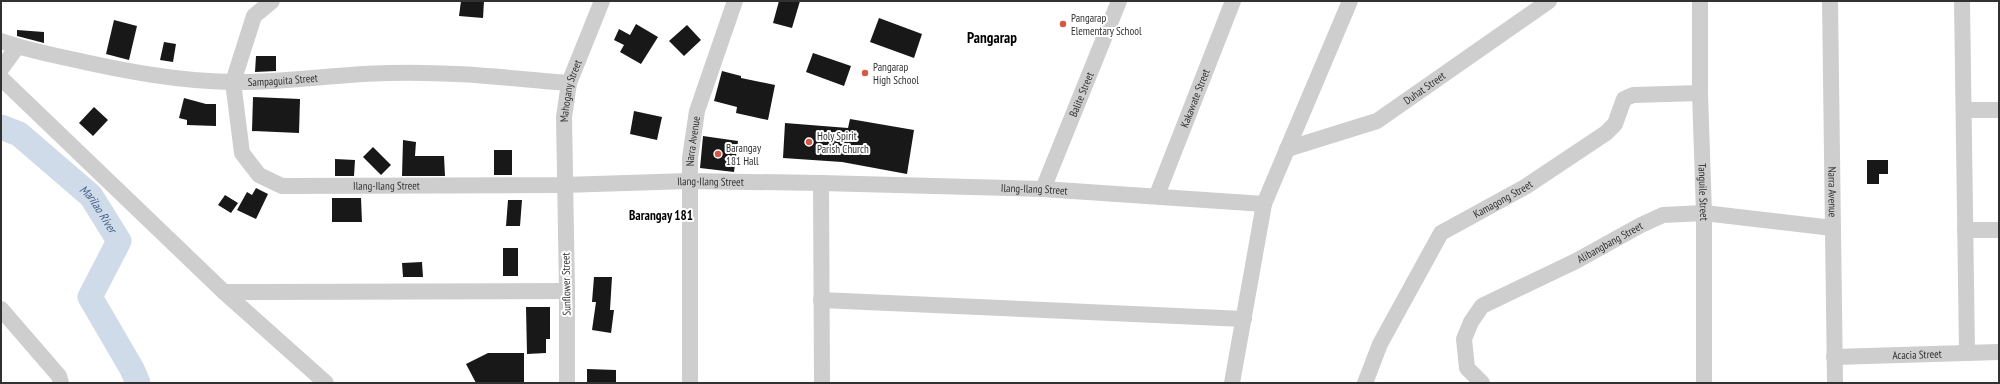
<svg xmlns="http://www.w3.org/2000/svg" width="2000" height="384" font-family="'PT Sans Narrow',sans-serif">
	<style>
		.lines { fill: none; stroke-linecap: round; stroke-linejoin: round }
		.river { stroke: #d0dbea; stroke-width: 25 }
		.building { fill: #181818 }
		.minor { stroke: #cecece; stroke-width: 16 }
		.poi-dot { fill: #d55947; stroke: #fff; stroke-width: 1.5 }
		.labels { text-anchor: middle; stroke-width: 4; stroke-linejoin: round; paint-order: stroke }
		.poi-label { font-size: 11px; fill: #313131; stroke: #fff; text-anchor: start }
		.street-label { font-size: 11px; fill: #313131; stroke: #fff }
		.water-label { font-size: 12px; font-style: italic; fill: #47638c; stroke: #fff }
		.quarter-label { font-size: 13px; font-weight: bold; fill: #000; stroke: #fff }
		.district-label { font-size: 15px; font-weight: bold; fill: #000; stroke: #fff }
	</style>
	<rect width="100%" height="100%" fill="#fff"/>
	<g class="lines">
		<path class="river" id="s1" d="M1 127 19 134 91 196 119 241 90 297 132 369 138 383"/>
	</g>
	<g class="building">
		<path d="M461 1H484L483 18 459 16Z"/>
		<path d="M779 1H800L792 28 773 23Z"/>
		<path d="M879 18 922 34 914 58 870 42Z"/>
		<path d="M114 20 137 26 129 60 106 54Z"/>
		<path d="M636 24 658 37 641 64 620 52 624 45 614 40 619 29 630 35Z"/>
		<path d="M687 25 701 40 684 56 669 41Z"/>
		<path d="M17 30 44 32V43L17 36Z"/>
		<path d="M164 42 176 44 173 62 160 60Z"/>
		<path d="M813 53 851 66 844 86 806 72Z"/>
		<path d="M256 56H276V71L255 72Z"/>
		<path d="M722 71 741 76V78L775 85 768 120 736 113 737 107 714 101Z"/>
		<path d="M253 97 300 99 299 133 252 131Z"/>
		<path d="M184 98 206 104H216V126L187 125V120L179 118Z"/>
		<path d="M94 107 108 120 93 136 79 123Z"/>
		<path d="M634 111 662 117 657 140 630 134Z"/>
		<path d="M850 119 914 130 907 174 842 162 783 158 785 123 848 128Z"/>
		<path d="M703 136 738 141 734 172 700 168Z"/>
		<path d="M403 140 416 142 415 156H444L445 176H402Z"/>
		<path d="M373 147 391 165 381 175 363 157Z"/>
		<rect x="494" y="150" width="18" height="25"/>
		<path d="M335 159 355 160 354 176H335Z"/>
		<path d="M1867 160H1888V174H1879V184H1867Z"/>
		<path d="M256 188 268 194 256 219 237 210 247 192 252 195Z"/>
		<path d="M225 195 238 203 231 213 218 205Z"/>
		<path d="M332 198H361L362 222H332Z"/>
		<path d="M508 200H522L520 226H506Z"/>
		<rect x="503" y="248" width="15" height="28"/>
		<path d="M422 262 423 277H403L402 263Z"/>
		<path d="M594 277H612L610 310H614L611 333 592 330 596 302H592Z"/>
		<path d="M526 307H550V339H546V353L527 354Z"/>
		<path d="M488 353H524V383H476L466 364Z"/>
		<path d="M587 369 616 370V383H587Z"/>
	</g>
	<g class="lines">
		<g class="minor">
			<path id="s2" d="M272 1 254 16 233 82 242 153 259 175 282 186 564 185 688 181 821 183 1043 189 1264 204"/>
			<path id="s3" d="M1700 1V93L1704 213V383"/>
			<path id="s4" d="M1830 1 1835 383"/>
			<path d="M1962 1 1967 353"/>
			<path id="s5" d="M1 41C24 49 47 54 71 59 124 71 177 81 232 82 284 83 336 74 388 73 449 71 509 78 569 83"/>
			<path d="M1 69 17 47"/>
			<path d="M1 78 224 292 326 383"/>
			<path d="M1964 110H1999"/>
			<path id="s6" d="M1287 149 1377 121 1549 1"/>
			<path d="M821 183 822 383"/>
			<path id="s7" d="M1043 189 1119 1"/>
			<path id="s8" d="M1157 195 1233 1"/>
			<path d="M1965 230H1999"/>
			<path d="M224 292 567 291"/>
			<path d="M821 300 1244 319"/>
			<path d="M1 309 59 376 61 383"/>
			<path id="s9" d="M1834 357 1999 352"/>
			<path id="s10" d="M567 383V291L564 117 569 83 602 1"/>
			<path id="s11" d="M690 383V158L697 111 735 1"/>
			<path d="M1232 383 1264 204 1350 1"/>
			<path id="s12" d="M1365 383 1380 344 1441 233 1525 187 1606 133 1615 124 1624 99 1633 95 1700 93"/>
			<path id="s13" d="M1482 383 1467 368 1464 339 1471 322 1482 306 1576 261 1641 225 1663 215 1704 213 1833 228"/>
		</g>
	</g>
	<g class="poi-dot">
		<circle cx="1063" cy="24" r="4"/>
		<circle cx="865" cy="73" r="4"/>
		<circle cx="809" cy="142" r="4"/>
		<circle cx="718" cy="154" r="4"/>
	</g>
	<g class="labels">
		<g class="poi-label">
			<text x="1071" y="22">Pangarap<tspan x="1071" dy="13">Elementary School</tspan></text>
			<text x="873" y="71">Pangarap<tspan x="873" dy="13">High School</tspan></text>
			<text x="817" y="140">Holy Spirit<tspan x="817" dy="13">Parish Church</tspan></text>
			<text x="726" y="152">Barangay<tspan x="726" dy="13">181 Hall</tspan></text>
		</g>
		<g class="street-label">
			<text dy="4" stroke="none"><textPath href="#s5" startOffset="286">Sampaguita Street</textPath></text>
			<text dy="4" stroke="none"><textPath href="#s6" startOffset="152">Duhat Street</textPath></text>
			<text dy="4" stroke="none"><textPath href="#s10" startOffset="293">Mahogany Street</textPath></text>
			<text dy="4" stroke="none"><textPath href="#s7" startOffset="102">Balite Street</textPath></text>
			<text dy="4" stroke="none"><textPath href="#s8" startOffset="104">Kakawate Street</textPath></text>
			<text dy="4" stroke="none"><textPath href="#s11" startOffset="242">Narra Avenue</textPath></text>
			<text dy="4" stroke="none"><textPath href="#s2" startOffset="646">Ilang-Ilang Street</textPath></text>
			<text dy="4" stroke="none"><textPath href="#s2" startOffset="322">Ilang-Ilang Street</textPath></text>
			<text dy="4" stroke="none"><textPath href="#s2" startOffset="970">Ilang-Ilang Street</textPath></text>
			<text dy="4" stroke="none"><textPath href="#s3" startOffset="191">Tanguile Street</textPath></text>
			<text dy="4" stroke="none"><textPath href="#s4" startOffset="191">Narra Avenue</textPath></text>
			<text dy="4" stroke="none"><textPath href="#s12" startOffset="239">Kamagong Street</textPath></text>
			<text dy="4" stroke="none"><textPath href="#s13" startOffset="231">Alibangbang Street</textPath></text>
			<text transform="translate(566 284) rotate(-91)" y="4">Sunflower Street</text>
			<text dy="4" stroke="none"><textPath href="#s9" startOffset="83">Acacia Street</textPath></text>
		</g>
		<g class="water-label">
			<text dy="4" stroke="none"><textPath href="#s1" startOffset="129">Marilao River</textPath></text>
		</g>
		<g class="quarter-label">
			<text x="661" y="220">Barangay 181</text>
		</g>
		<g class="district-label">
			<text x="992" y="43">Pangarap</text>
		</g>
	</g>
	<rect width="2000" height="384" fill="none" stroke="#313131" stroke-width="4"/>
</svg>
